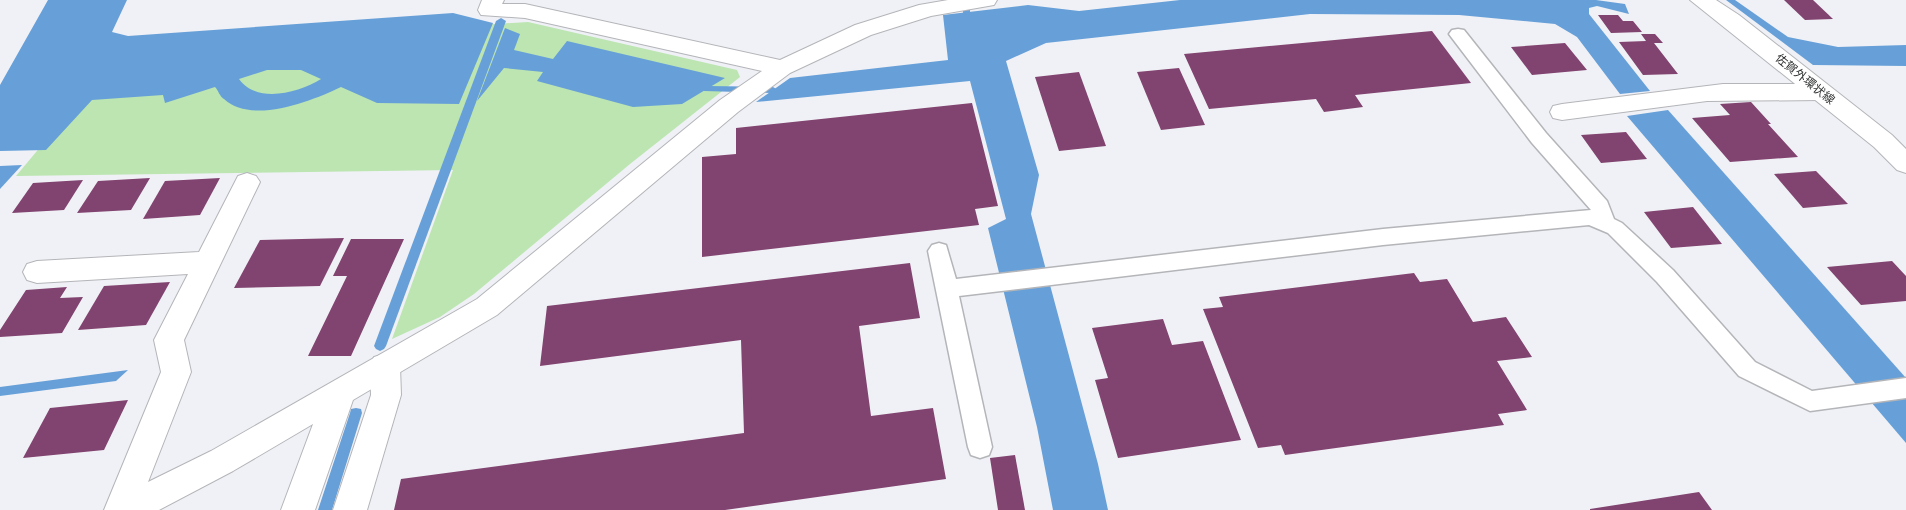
<svg xmlns="http://www.w3.org/2000/svg" width="1906" height="510" font-family="'Roboto Serif','Noto Sans JP',serif">
	<style>
		.green { fill: #bce5b2 }
		.water { fill: #67a0d8; fill-rule: evenodd }
		.lines { fill: none; stroke-linecap: round; stroke-linejoin: round }
		.stream { fill: #67a0d8; fill-rule: evenodd }
		.building { fill: #81436f }
		.service-casing { stroke: #b4b5b9; stroke-width: 3 }
		.pedestrian-casing { stroke: #b4b5b9; stroke-width: 2 }
		.minor-casing { stroke: #b4b5b9; stroke-width: 2 }
		.primary-casing { stroke: #b4b5b9; stroke-width: 2 }
		.service { fill: #fff; fill-rule: evenodd }
		.pedestrian { fill: #fff; fill-rule: evenodd }
		.minor { fill: #fff; fill-rule: evenodd }
		.primary { fill: #fff; fill-rule: evenodd }
		.labels { text-anchor: middle; stroke-width: 5; stroke-linejoin: round; paint-order: stroke }
		.street-label { font-size: 12px; fill: #323334; stroke: #fff }
	</style>
	<rect width="100%" height="100%" fill="#f0f1f6"/>
	<path class="green" d="M528 22 737 70 740 77 630 164 474 294 440 317 392 339 453 170 16 176 124 47Z"/>
	<g class="water">
		<path d="M48 0H127L112 32 128 36 453 13 493 23 459 104 377 103 341 87C312 101 252 125 224 99 220 97 218 90 215 87L165 103 163 95 92 100 46 150 0 151V85ZM267 70H301L321 79C298 93 257 104 239 79Z"/>
		<path d="M1180 0H1596L1625 4 1629 14 1597 6 1589 8V14L1650 91 1620 94 1577 37 1555 24 1459 15 1310 14 1046 43 1006 61 1039 175 1031 214 1098 464 1108 510H1053L1037 427 988 228 1006 219 970 81 756 102 790 78 948 60 943 15 1028 5 1079 11Z"/>
		<path d="M1726 0H1735L1788 37 1838 47 1906 45V66L1813 65Z"/>
		<path d="M505 28 520 34 514 50 553 59 567 41 725 78 682 104 633 107 537 81 543 72 504 68 477 101Z"/>
		<path d="M1668 110 1906 378V443L1627 116Z"/>
		<path d="M22 165 0 189V166Z"/>
		<path d="M128 370 116 381 0 396V387Z"/>
	</g>
	<g class="lines">
		<g class="stream">
			<path d="M962 0H970V15L967 16 963 13Z"/>
			<path d="M501 18 506 21 386 346 384 349 380 351 376 349 374 346 496 21Z"/>
			<path d="M707 86 773 87 778 90 773 93 704 91 702 89 704 87Z"/>
			<path d="M356 408 361 409 362 413 332 510H318L350 413 351 409Z"/>
		</g>
	</g>
	<g class="building">
		<path d="M1784 0H1813L1833 19 1805 20Z"/>
		<path d="M1598 15H1618L1623 21H1633L1642 32 1611 33Z"/>
		<path d="M1432 31 1471 83 1355 95 1363 107 1324 112 1316 99 1209 109 1184 54Z"/>
		<path d="M1641 34H1655L1663 43H1654L1678 74 1643 75 1619 42 1646 41Z"/>
		<path d="M1565 43 1587 70 1532 75 1511 47Z"/>
		<path d="M1179 68 1205 125 1161 130 1137 72Z"/>
		<path d="M1079 72 1106 146 1059 151 1035 77Z"/>
		<path d="M1751 102 1771 124H1768L1798 157 1730 162 1692 118 1730 115 1720 104Z"/>
		<path d="M972 103 998 206 975 209 979 225 702 257V157L736 154V128Z"/>
		<path d="M1626 132 1647 159 1601 163 1581 135Z"/>
		<path d="M1816 171 1848 204 1803 208 1774 174Z"/>
		<path d="M150 178 131 210 77 213 98 181Z"/>
		<path d="M220 178 200 215 143 219 165 181Z"/>
		<path d="M83 180 64 210 12 213 33 183Z"/>
		<path d="M1693 207 1722 244 1671 248 1644 212Z"/>
		<path d="M344 238 320 286 234 288 260 240Z"/>
		<path d="M351 239H404L351 356H308L347 276H333Z"/>
		<path d="M1892 261 1906 276V301L1861 305 1827 267Z"/>
		<path d="M910 263 920 318 859 326 871 416 933 408 946 479 725 510H394L401 479 744 433 741 340 540 366 547 306Z"/>
		<path d="M1414 273 1420 282 1447 279 1473 322 1506 317 1532 357 1497 361 1527 410 1498 414 1504 425 1285 455 1281 445 1258 448 1203 309 1223 307 1219 297Z"/>
		<path d="M170 282 146 325 78 330 104 286Z"/>
		<path d="M67 287 60 298 83 297 62 333 0 337V330L26 290Z"/>
		<path d="M1163 319 1172 345 1203 341 1241 440 1118 458 1095 380 1108 378 1092 328Z"/>
		<path d="M128 400 104 450 23 458 50 408Z"/>
		<path d="M1015 455 1025 510H998L990 458Z"/>
		<path d="M1699 492 1712 510H1590V509Z"/>
	</g>
	<g class="lines">
		<defs>
			<path id="service" d="M1458 29 1464 30 1546 133 1607 201 1614 219 1622 223 1673 270 1755 362 1812 391 1906 378V398L1810 411 1739 376 1657 282 1608 233 1589 225 1383 245 959 296 992 447 989 455 980 458 971 455 968 447 928 251 932 245 939 243 946 245 956 279 1383 229 1591 210 1532 143 1452 38 1449 34 1452 30Z"/>
			<path id="pedestrian" d="M385 354 396 357 400 366 401 395 367 510H333L371 395 370 366 374 357Z"/>
			<g id="minor">
				<path d="M482 0H504L502 4H525L780 60 855 25 919 5 948 0H997L994 5 931 16 871 35 790 73 738 112 497 315 353 400 315 510H281L313 424 233 471 159 510H104L161 372 154 340 188 274 37 283 27 280 23 272 27 264 37 261 199 252 238 176 247 173 256 176 260 182 184 340 191 372 148 482 211 451 477 299 720 100 762 71 525 18 481 15 478 10Z"/>
				<path d="M1723 84H1821L1829 87 1833 92 1829 97 1821 100 1707 101 1562 120 1553 118 1550 112 1553 106 1562 104Z"/>
			</g>
			<path id="primary" d="M1690 0H1716L1739 15 1892 135 1906 149V173L1897 170 1874 147Z"/>
		</defs>
		<use href="#service" class="service-casing"/>
		<use href="#pedestrian" class="pedestrian-casing"/>
		<use href="#minor" class="minor-casing"/>
		<use href="#primary" class="primary-casing"/>
		<use href="#service" class="service"/>
		<use href="#pedestrian" class="pedestrian"/>
		<use href="#minor" class="minor"/>
		<use href="#primary" class="primary"/>
	</g>
	<g class="labels">
		<g class="street-label">
			<text transform="translate(1805 79) rotate(39)" y="4">佐賀外環状線</text>
		</g>
	</g>
</svg>
